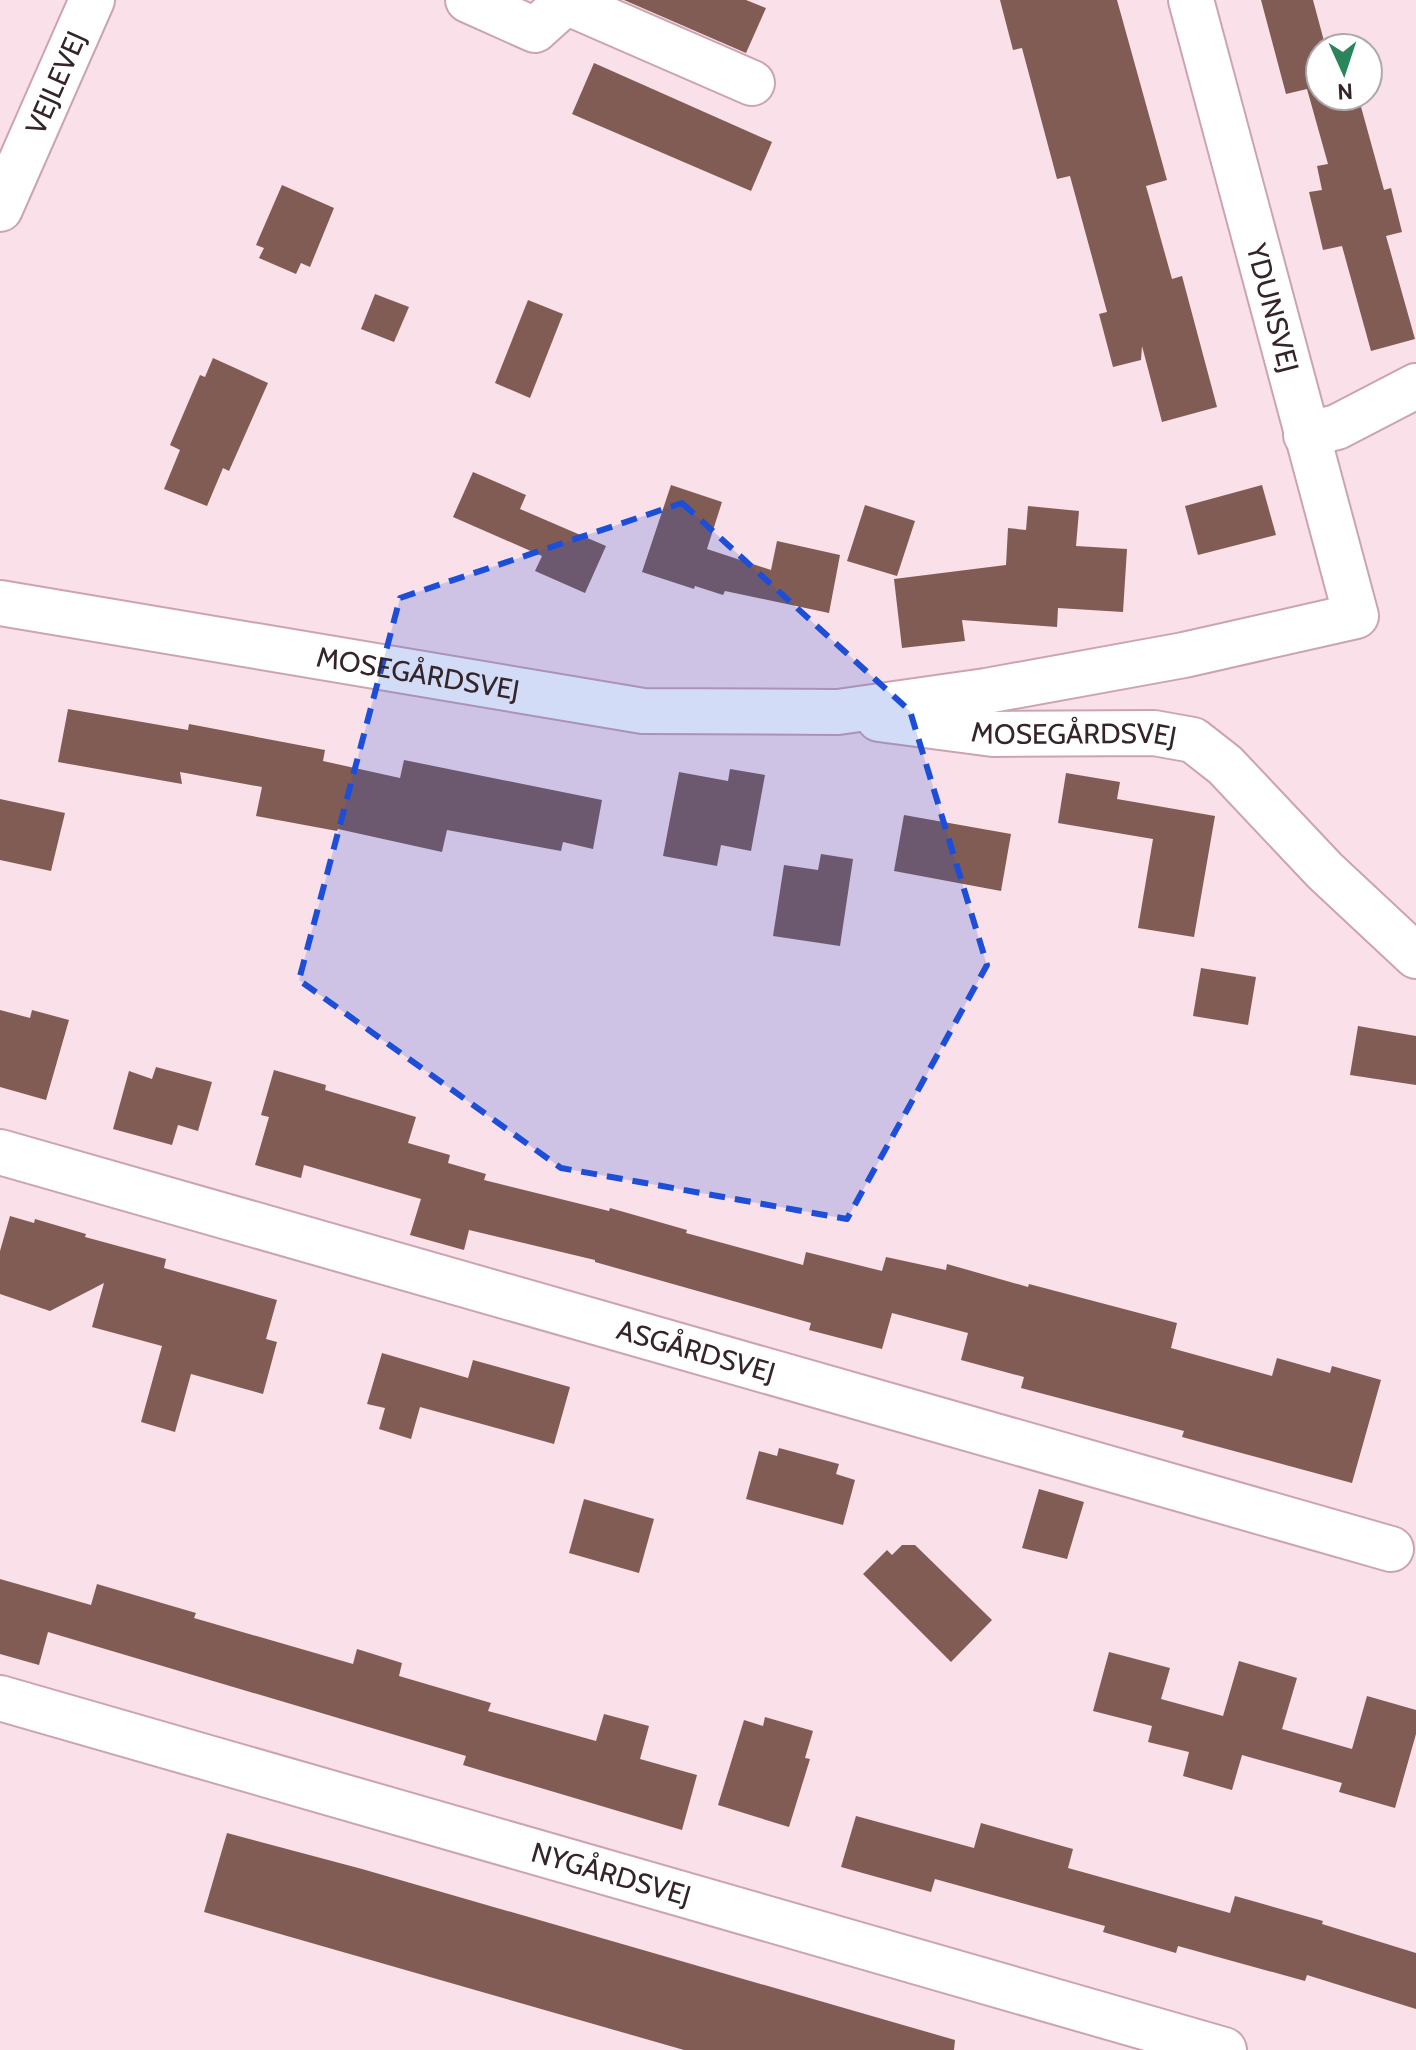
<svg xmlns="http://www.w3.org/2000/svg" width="1416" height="2050" font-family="Cabin,sans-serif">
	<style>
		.building { fill: #815c55 }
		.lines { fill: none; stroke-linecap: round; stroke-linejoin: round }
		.minor-casing { stroke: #cca4b0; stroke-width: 48 }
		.minor { stroke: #fff; stroke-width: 44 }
		.marked { fill: #1d4ed8; fill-opacity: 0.2; stroke: #1d4ed8; stroke-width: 6; stroke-dasharray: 16 10; stroke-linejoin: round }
		.labels { text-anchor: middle; stroke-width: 8; stroke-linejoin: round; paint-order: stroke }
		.street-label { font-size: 28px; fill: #35252a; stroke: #fff }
	</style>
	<rect width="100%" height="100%" fill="#fae0e8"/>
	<g class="building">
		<path d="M624 0H746L766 8 746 53Z"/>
		<path d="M1000 0H1117L1167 180 1146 186 1172 279 1182 276 1217 407 1162 422 1142 346 1141 360 1113 367 1099 314 1107 312 1070 176 1057 179 1022 48 1013 50Z"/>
		<path d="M1261 0H1313L1324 41 1342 36 1345 48H1320V96H1358L1384 190 1391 188 1402 232 1386 236 1415 339 1371 351 1342 246 1323 250 1309 192 1322 190 1317 166 1328 164 1307 89 1286 94Z"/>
		<path d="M594 63 772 142 751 191 572 114Z"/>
		<path d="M282 185 334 208 310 267 301 263 296 274 259 258 264 248 256 245Z"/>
		<path d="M375 294 409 307 394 342 361 329Z"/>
		<path d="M528 300 563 314 530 398 495 383Z"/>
		<path d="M213 358 268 383 229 471 223 468 207 506 164 489 180 450 170 445 200 375 205 377Z"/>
		<path d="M473 472 526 495 520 509 606 546 585 593 535 571 542 556 453 517Z"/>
		<path d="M671 485 722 502 707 549 771 570 777 541 840 555 829 613 725 591 723 595 695 586 694 589 642 572Z"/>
		<path d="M1262 485 1276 535 1198 555 1185 506Z"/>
		<path d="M865 505 915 521 897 576 847 561Z"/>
		<path d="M1028 506 1079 511 1076 546 1127 549 1123 612 1058 608 1057 627 962 620 965 641 902 648 894 579 1006 565 1008 528 1026 530Z"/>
		<path d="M68 709 188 730 189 724 325 750 323 761 400 778 404 760 602 800 593 849 563 842 561 851 447 830 442 852 338 829 337 831 256 816 262 787 180 772 182 784 58 762Z"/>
		<path d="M730 769 765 775 751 851 721 845 717 866 663 856 679 772 728 781Z"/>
		<path d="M1066 773 1120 782 1117 799 1215 816 1194 937 1138 928 1153 839 1058 823Z"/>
		<path d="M0 799 65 813 51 871 0 860Z"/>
		<path d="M904 815 1011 834 1001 891 894 871Z"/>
		<path d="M821 854 853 859 840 946 773 936 784 865 818 870Z"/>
		<path d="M1201 968 1256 977 1248 1025 1193 1016Z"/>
		<path d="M0 1010 30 1018 32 1010 69 1020 46 1100 0 1087Z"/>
		<path d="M1358 1026 1416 1036V1085L1350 1075Z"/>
		<path d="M156 1067 212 1082 198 1131 178 1125 172 1145 113 1129 129 1071 152 1079Z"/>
		<path d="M274 1070 326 1085 325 1090 416 1117 408 1143 450 1155 448 1163 486 1174 484 1180 609 1211 610 1208 687 1230 686 1233 803 1265 806 1252 882 1271 886 1257 946 1270 947 1264 1028 1287 1029 1284 1177 1323 1171 1348 1272 1376 1277 1358 1330 1373 1332 1366 1381 1380 1352 1483 1182 1437 1184 1431 1021 1388 1024 1377 961 1360 968 1333 892 1313 882 1349 809 1330 811 1323 595 1262V1260L469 1230 464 1250 410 1235 421 1199 304 1165 301 1178 255 1165 269 1117 261 1115Z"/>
		<path d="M10 1216 34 1223 35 1219 86 1234 85 1237 166 1259 164 1268 277 1300 266 1339 277 1342 263 1394 191 1374 175 1432 141 1422 162 1346 92 1327 104 1283 50 1311 0 1294V1251Z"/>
		<path d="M382 1353 468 1378 473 1360 570 1387 554 1444 420 1407 411 1439 379 1429 385 1408 367 1404Z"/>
		<path d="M779 1448 839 1464 836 1474 855 1480 843 1525 746 1499 759 1451 777 1456Z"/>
		<path d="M1039 1489 1084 1502 1067 1559 1022 1548Z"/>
		<path d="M584 1499 654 1519 639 1573 569 1553Z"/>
		<path d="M902 1545H915L992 1620 951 1662 863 1574 887 1550 892 1555Z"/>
		<path d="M0 1579 91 1605 97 1584 196 1613 194 1618 353 1664 357 1649 402 1663 399 1676 491 1703 488 1711 596 1741 604 1714 649 1726 640 1759 697 1775 682 1830 463 1765 466 1756 48 1632 39 1665 0 1654Z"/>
		<path d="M1109 1652 1170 1668 1161 1699 1223 1716 1239 1661 1297 1678 1282 1729 1352 1749 1367 1696 1416 1710V1734L1395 1808 1339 1792 1342 1783 1242 1755 1232 1790 1183 1776 1189 1752 1148 1742 1152 1726 1093 1711Z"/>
		<path d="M765 1717 813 1731 805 1758 810 1759 789 1827 718 1805 744 1720 763 1726Z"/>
		<path d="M856 1816 974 1848 981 1823 1073 1849 1068 1868 1230 1913 1235 1896 1323 1921 1322 1924 1416 1953V2009L1307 1975 1305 1981 1178 1946 1176 1953 1103 1932 1105 1926 935 1879 931 1892 841 1867Z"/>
		<path d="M227 1833 362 1869 955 2040 954 2050H684L204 1912Z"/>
	</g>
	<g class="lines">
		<defs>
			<g id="minor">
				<path d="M468 0 535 30 566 2 752 83"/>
				<path id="s1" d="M0 209 92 0"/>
				<path d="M1306 435 1337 427 1416 386"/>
				<path id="s2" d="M0 603 643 711 838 712 986 691 1184 655 1356 616 1191 0"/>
				<path id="s3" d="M879 719 993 734 1154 733 1193 740 1225 765 1325 871 1416 956"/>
				<path id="s4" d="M0 1152 1391 1549"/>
				<path id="s5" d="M0 1698 1224 2050"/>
			</g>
		</defs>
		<use href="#minor" class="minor-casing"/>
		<use href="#minor" class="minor"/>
	</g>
	<path class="marked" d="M682 503 910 711 987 965 847 1219 561 1168 299 980 400 598Z"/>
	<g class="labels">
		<g class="street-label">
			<text dy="10" stroke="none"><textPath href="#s1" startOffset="138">VEJLEVEJ</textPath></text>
			<text transform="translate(1273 308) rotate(75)" y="10">YDUNSVEJ</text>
			<text dy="10" stroke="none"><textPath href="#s2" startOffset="424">MOSEGÅRDSVEJ</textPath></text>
			<text dy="10" stroke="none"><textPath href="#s3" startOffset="196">MOSEGÅRDSVEJ</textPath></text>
			<text dy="10" stroke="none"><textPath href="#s4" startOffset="724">ASGÅRDSVEJ</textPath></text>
			<text dy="10" stroke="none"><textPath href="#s5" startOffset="636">NYGÅRDSVEJ</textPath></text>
		</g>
	</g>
	<g transform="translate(1344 72) rotate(177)"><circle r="38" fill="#ffffff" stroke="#aea8aa" stroke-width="2"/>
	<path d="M0-6L14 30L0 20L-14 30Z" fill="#2a855c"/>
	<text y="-12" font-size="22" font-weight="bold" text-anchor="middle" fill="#35252a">N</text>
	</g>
</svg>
